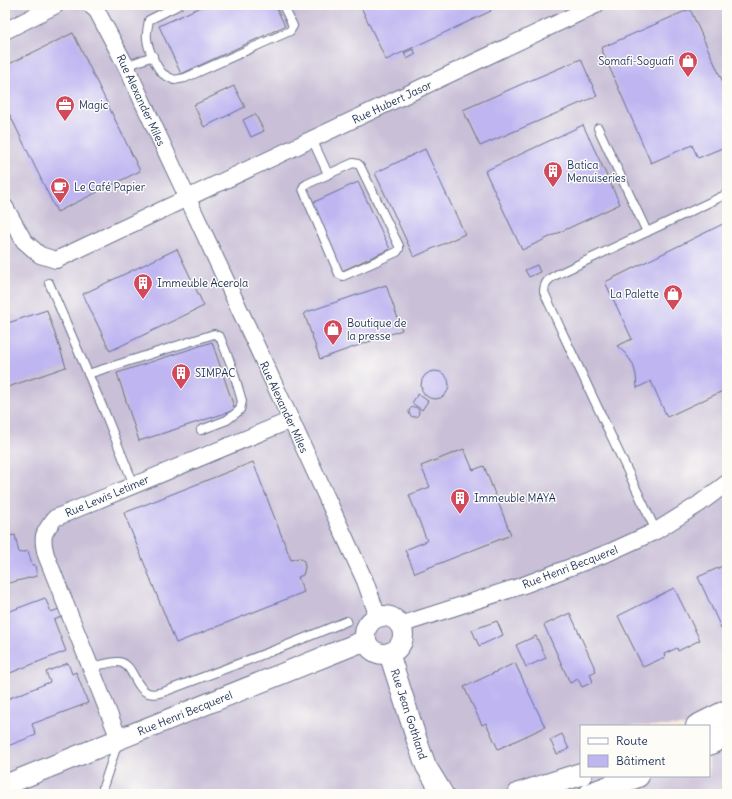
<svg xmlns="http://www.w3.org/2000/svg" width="732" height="799" font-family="Delius,sans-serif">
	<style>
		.industrial { fill: #c9bfd7; fill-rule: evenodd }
		.building { fill: #beb5f1 }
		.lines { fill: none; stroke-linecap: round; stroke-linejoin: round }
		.service-casing { stroke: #687189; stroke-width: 10 }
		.minor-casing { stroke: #687189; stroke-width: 18 }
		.tertiary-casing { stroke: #687189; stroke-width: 22 }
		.primary-casing { stroke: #687189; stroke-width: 24 }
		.service { stroke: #fff; stroke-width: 8 }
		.minor { stroke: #fff; stroke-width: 16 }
		.tertiary { stroke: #fff; stroke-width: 20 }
		.primary { stroke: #fff; stroke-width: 22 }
		.labels { text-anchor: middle; stroke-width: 3; stroke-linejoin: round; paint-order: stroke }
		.poi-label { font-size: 11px; fill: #1b2f5e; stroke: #fdfcf7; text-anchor: start }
		.street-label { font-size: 11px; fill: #1b2f5e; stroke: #fdfcf7 }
	</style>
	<rect width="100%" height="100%" fill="#fdfcf7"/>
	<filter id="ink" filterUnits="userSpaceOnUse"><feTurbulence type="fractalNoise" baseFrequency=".025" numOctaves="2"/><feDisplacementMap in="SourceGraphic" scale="8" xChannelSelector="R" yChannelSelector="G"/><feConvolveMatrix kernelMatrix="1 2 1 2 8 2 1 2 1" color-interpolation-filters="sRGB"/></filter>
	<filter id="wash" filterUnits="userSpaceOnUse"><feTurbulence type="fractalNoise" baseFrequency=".012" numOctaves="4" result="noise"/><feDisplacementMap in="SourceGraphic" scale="16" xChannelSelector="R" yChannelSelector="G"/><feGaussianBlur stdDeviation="0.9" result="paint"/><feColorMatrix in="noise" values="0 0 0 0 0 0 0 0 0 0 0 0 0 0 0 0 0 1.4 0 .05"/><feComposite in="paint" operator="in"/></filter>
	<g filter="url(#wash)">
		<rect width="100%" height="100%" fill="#f7ecda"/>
		<path class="industrial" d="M5 5H727V794H5ZM581 726H709V776H581Z"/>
		<g id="blocks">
			<g class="building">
				<path d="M205 5H275L285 26 181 74 159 26Z"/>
				<path d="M360 5H488L491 11 386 60Z"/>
				<path d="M690 9 727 91V146L698 158 692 145 651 163 601 48Z"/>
				<path d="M73 33 140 171 57 212 5 105V66Z"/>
				<path d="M413 49 416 54 407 59 404 53Z"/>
				<path d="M581 59 597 96 480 146 463 110 522 84Z"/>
				<path d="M234 86 245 107 204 127 194 105Z"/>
				<path d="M255 114 264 131 251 137 243 120Z"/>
				<path d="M583 125 620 204 522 250 485 171Z"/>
				<path d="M425 149 465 234 414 257 375 173Z"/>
				<path d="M358 182 390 249 342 271 310 204Z"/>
				<path d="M727 222V389L667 417 651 381 637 388 636 375 633 364 626 354 617 346 632 339 605 282Z"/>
				<path d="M177 249 204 306 110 351 83 294Z"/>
				<path d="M537 265 540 272 529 277 525 270Z"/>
				<path d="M386 285 402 330 320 359 304 313Z"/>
				<path d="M47 310 66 367 5 388V324Z"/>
				<path d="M212 342 235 410 139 441 117 373Z"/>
				<circle cx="435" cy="385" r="14"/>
				<path d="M418 394 428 401 422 410 412 403Z"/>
				<circle cx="414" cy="412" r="5"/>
				<path d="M464 449 473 470 484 466 511 535 415 573 405 550 427 541 409 495 430 487 421 466Z"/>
				<path d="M253 462 291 560 299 558 304 561 305 567 304 572 303 575 298 577 304 592 176 643 124 513Z"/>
				<path d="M15 535 19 553 28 551 32 565H35L37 576 5 584V537Z"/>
				<path d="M727 564V627L722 630 698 577Z"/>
				<path d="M674 588 700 640 678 651 677 648 664 654 665 657 643 667 618 616Z"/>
				<path d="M45 598 51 612 62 608 65 615 54 620 66 651 5 675V613Z"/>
				<path d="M570 613 596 671 590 674 593 682 582 687 578 679 570 683 544 625Z"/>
				<path d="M497 621 503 635 479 646 472 630Z"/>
				<path d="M536 636 546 658 526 667 516 645Z"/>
				<path d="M68 663 72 674 76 672 88 703 32 724 36 735 5 747V700L50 682 46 672Z"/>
				<path d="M515 663 545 727 498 749 486 723 482 725 464 687Z"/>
				<path d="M562 734 569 749 557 754 550 740Z"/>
			</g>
		</g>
	</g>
	<g filter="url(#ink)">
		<use href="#blocks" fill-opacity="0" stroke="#687189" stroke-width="1"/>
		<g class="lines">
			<defs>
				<g id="service">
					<path d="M179 5 149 20C148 26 146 33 147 39 148 49 156 67 163 74 166 76 171 78 174 80L185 78 290 31 293 26 283 5"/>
					<path d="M126 66 153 56"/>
					<path d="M598 128 647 232"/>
					<path d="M312 139 328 174"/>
					<path d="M353 163 358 164 360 166 399 246V249L397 252 343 276 339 274 303 189 304 186 307 184Z"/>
					<path d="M49 283 105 413 134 485"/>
					<path d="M88 374 214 334 220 337 232 367 242 401 240 410 227 420 201 430"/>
					<path d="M656 531 563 334 544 292C544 283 548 279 556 275L727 194"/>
					<path d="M91 667C98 666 113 661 119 662 134 664 134 688 148 693 154 695 160 693 166 691L280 648 347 621"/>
					<path d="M103 794V787L118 742"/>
				</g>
				<g id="minor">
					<path d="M90 5 97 11 126 66 291 420 365 581 378 617"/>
					<path d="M5 31 56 5"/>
					<path d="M5 207 24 241 40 255 56 260 596 5"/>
					<path d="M400 625 521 586 610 552 656 531 699 504 727 483"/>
					<path d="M119 739 46 555C41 536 43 533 55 518L291 420"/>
				</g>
				<g id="tertiary">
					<circle cx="384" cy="635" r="19"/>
					<path d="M389 653 418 744 426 766 443 794"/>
					<path d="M5 785 366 640"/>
				</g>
				<g id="primary">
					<path d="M697 726 727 711"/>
					<path d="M709 744 727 735"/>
					<path d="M519 794 581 774"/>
					<path d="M590 794 638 776"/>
				</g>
			</defs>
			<use href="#service" class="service-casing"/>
			<use href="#minor" class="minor-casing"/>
			<use href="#tertiary" class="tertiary-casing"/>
			<use href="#primary" class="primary-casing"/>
			<use href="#service" class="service"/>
			<use href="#minor" class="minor"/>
			<use href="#tertiary" class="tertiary"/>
			<use href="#primary" class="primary"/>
		</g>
	</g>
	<defs>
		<symbol id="shop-pin" viewBox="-11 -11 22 30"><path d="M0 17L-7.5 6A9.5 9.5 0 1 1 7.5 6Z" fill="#d1495b" stroke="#fdfcf7"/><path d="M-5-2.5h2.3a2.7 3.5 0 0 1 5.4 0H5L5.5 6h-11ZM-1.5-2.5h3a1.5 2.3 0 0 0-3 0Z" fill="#fff"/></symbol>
		<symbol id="office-pin" viewBox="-11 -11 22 30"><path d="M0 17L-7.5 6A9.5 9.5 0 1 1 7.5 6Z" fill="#d1495b" stroke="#fdfcf7"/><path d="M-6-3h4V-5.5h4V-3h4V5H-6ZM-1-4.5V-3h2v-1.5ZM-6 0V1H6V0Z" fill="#fff"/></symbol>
		<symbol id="building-pin" viewBox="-11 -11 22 30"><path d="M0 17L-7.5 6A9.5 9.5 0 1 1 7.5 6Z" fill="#d1495b" stroke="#fdfcf7"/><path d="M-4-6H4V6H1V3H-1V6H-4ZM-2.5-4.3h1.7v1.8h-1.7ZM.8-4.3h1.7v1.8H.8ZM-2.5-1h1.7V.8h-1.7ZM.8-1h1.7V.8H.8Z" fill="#fff"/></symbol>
		<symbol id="cafe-pin" viewBox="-11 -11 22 30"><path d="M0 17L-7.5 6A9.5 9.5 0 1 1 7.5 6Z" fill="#d1495b" stroke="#fdfcf7"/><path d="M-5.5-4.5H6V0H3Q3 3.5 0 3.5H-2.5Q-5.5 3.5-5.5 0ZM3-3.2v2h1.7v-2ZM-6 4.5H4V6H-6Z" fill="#fff"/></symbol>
	</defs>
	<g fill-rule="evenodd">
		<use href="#shop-pin" x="677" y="50" width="22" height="30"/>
		<use href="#office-pin" x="54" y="94" width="22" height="30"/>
		<use href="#building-pin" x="542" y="160" width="22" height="30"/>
		<use href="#cafe-pin" x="49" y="176" width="22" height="30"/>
		<use href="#building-pin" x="132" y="272" width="22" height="30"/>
		<use href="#shop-pin" x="662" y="283" width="22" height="30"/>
		<use href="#shop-pin" x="322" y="318" width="22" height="30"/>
		<use href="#building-pin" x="170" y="362" width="22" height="30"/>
		<use href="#building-pin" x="449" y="487" width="22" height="30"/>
	</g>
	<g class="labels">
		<g class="poi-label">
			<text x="674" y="65" text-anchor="end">Somafi-Soguafi</text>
			<text x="79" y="109">Magic</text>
			<text x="567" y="169">Batica<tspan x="567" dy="13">Menuiseries</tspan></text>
			<text x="74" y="191">Le Café Papier</text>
			<text x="157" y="287">Immeuble Acerola</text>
			<text x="659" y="298" text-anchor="end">La Palette</text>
			<text x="347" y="327">Boutique de<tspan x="347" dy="13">la presse</tspan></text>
			<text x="195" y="377">SIMPAC</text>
			<text x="474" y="502">Immeuble MAYA</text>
		</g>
		<g class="street-label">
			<text transform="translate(141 100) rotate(65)" y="4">Rue Alexander Miles</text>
			<text transform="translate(392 102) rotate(-25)" y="4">Rue Hubert Jasor</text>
			<text transform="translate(284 407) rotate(65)" y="4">Rue Alexander Miles</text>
			<text transform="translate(107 496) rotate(-23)" y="4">Rue Lewis Letimer</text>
			<text transform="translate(570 567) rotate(-21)" y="4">Rue Henri Becquerel</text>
			<text transform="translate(185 713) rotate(-22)" y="4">Rue Henri Becquerel</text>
			<text transform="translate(409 714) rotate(72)" y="4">Rue Jean Gothland</text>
		</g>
	</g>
	<rect width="732" height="799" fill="none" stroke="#fdfcf7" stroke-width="20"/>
	<rect x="580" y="725" width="130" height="52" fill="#fdfcf7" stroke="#a3aaba"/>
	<rect x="588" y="738" width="20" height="6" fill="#ffffff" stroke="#a3aaba"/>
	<text x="616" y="745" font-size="12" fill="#1b2f5e">Route</text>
	<rect x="588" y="755" width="20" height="12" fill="#beb5f1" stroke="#a3aaba"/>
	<text x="616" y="765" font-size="12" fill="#1b2f5e">Bâtiment</text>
</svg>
